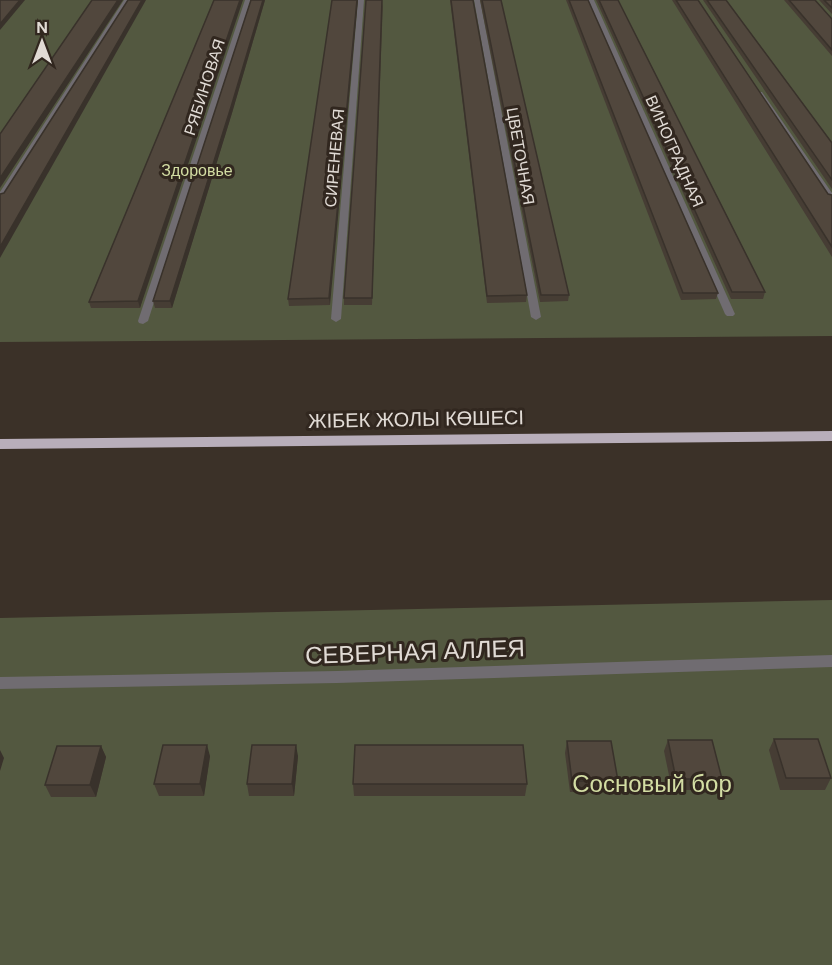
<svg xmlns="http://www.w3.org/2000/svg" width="832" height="965" font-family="'DM Sans',sans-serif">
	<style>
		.green { fill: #535840 }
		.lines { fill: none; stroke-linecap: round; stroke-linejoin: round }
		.minor { fill: #706c71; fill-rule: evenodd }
		.trunk { fill: #b8aeba; fill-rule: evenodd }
		.wall { fill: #463d34 }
		.shaded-wall { fill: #39322b }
		.building { fill: #51473d; stroke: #39322b; stroke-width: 1.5 }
		.labels { text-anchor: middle; stroke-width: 6; stroke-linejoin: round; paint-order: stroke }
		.far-street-label { font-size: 16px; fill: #e1dbd5; stroke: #31271f }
		.far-park-label { font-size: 16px; fill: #d3dda3; stroke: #31271f }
		.street-label { font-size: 20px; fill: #e1dbd5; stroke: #31271f }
		.near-street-label { font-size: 24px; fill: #e1dbd5; stroke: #31271f }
		.near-park-label { font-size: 24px; fill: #d3dda3; stroke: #31271f }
	</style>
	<rect width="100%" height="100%" fill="#3b3128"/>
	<g class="green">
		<path d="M0 0H832V336L0 342Z"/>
		<path d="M832 600V965H0V618Z"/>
	</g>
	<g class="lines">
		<g class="minor">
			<path d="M124 0H130L4 198 0 200V192Z"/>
			<path d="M245 0H251L148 321 143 324 139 323 138 321Z"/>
			<path d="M358 0H364L341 319 336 322 331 319Z"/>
			<path d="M474 0H480L541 317 536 320 531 317Z"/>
			<path d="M588 0H594L735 314 733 316H727L725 314Z"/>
			<path d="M758 92H762L832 193V201L828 199 757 93Z"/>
			<path d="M832 655V667L337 683 0 689V677L337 671Z"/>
		</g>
		<path class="trunk" d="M832 431V441L0 449V439Z"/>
	</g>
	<g class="wall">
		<path d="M214 0 140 308H91L89 302Z"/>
		<path d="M251 0H265L232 113 172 308H155L153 301Z"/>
		<path d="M332 0 330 305 289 306 288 299Z"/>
		<path d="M383 0 372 305H344V298Z"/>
		<path d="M450 0H473L527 295 526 302 487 303Z"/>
		<path d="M480 0H501L569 295 568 301 540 302Z"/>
		<path d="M566 0H588L718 293 716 299 681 300Z"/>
		<path d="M596 0H618L765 292 763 299H731Z"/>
		<path d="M672 0H698L828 194 832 195V257Z"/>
		<path d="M703 0H726L832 143V189Z"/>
		<path d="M784 0H815L832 19V56Z"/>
		<path d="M819 0H832V14Z"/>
		<path d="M774 739 831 778 825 790H780L769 750Z"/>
		<path d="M668 740 722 779 717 790H672L664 751Z"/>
		<path d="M567 741 618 781 614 792H570L565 753Z"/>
		<path d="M101 746 106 757 96 797H51L45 785Z"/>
		<path d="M210 756 204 796H159L154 784Z"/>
		<path d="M298 756 294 796H249L247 784Z"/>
		<path d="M353 784H527L525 796H354Z"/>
	</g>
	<g class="shaded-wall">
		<path d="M20 0H25L0 30V24Z"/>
		<path d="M118 0H123L0 188V178Z"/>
		<path d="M142 0H146L0 258V247Z"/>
		<path d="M240 0H243L140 308 138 301Z"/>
		<path d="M263 0H265L232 113 172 308 170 301Z"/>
		<path d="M357 0H358L330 305 329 298Z"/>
		<path d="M207 745 210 756 204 796 200 784Z"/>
		<path d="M296 745 298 756 294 796 292 784Z"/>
		<path d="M101 746 106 757 96 797 90 785Z"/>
		<path d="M0 750 4 758 0 771Z"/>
	</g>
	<g class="building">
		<path d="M0 0H20L0 24Z"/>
		<path d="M92 0H118L0 178V134Z"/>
		<path d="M128 0H142L0 247V194L4 193Z"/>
		<path d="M214 0H240L138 301 89 302Z"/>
		<path d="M251 0H263L231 107 170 301H153Z"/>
		<path d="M332 0H357L329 298 288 299Z"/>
		<path d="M366 0H382L372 298H344Z"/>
		<path d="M451 0H473L527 295 487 296Z"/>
		<path d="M482 0H501L569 295H541Z"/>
		<path d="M569 0H588L718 293H683Z"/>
		<path d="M599 0H618L765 292H732Z"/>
		<path d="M676 0H698L828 194 832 195V247Z"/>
		<path d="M707 0H726L832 143V180Z"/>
		<path d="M789 0H815L832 19V50Z"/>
		<path d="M824 0H832V8Z"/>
		<path d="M774 739H818L831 778H786Z"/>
		<path d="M668 740H712L722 779H676Z"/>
		<path d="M567 741H611L618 781H572Z"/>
		<path d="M163 745H207L200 784H154Z"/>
		<path d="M252 745H296L292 784H247Z"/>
		<path d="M355 745H523L527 784H353Z"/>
		<path d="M57 746H101L90 785H45Z"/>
	</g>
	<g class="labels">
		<g class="far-street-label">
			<text transform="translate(204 87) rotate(-72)" y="6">РЯБИНОВАЯ</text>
			<text transform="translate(675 151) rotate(66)" y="6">ВИНОГРАДНАЯ</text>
			<text transform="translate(521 156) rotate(80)" y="6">ЦВЕТОЧНАЯ</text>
			<text transform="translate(334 158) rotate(-85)" y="6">СИРЕНЕВАЯ</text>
		</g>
		<g class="far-park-label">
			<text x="197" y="176">Здоровье</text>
		</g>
		<g class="street-label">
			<text transform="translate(416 419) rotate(-1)" y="7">ЖІБЕК ЖОЛЫ КӨШЕСІ</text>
		</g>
		<g class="near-street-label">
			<text transform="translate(415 652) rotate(-2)" y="8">СЕВЕРНАЯ АЛЛЕЯ</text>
		</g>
		<g class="near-park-label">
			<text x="652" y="792">Сосновый бор</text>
		</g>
	</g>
	<g transform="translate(42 42)" stroke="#31271f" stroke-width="4.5" paint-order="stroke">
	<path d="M0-4.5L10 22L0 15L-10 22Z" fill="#e1dbd5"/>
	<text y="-9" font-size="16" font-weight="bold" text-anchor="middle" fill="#e1dbd5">N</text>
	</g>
</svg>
